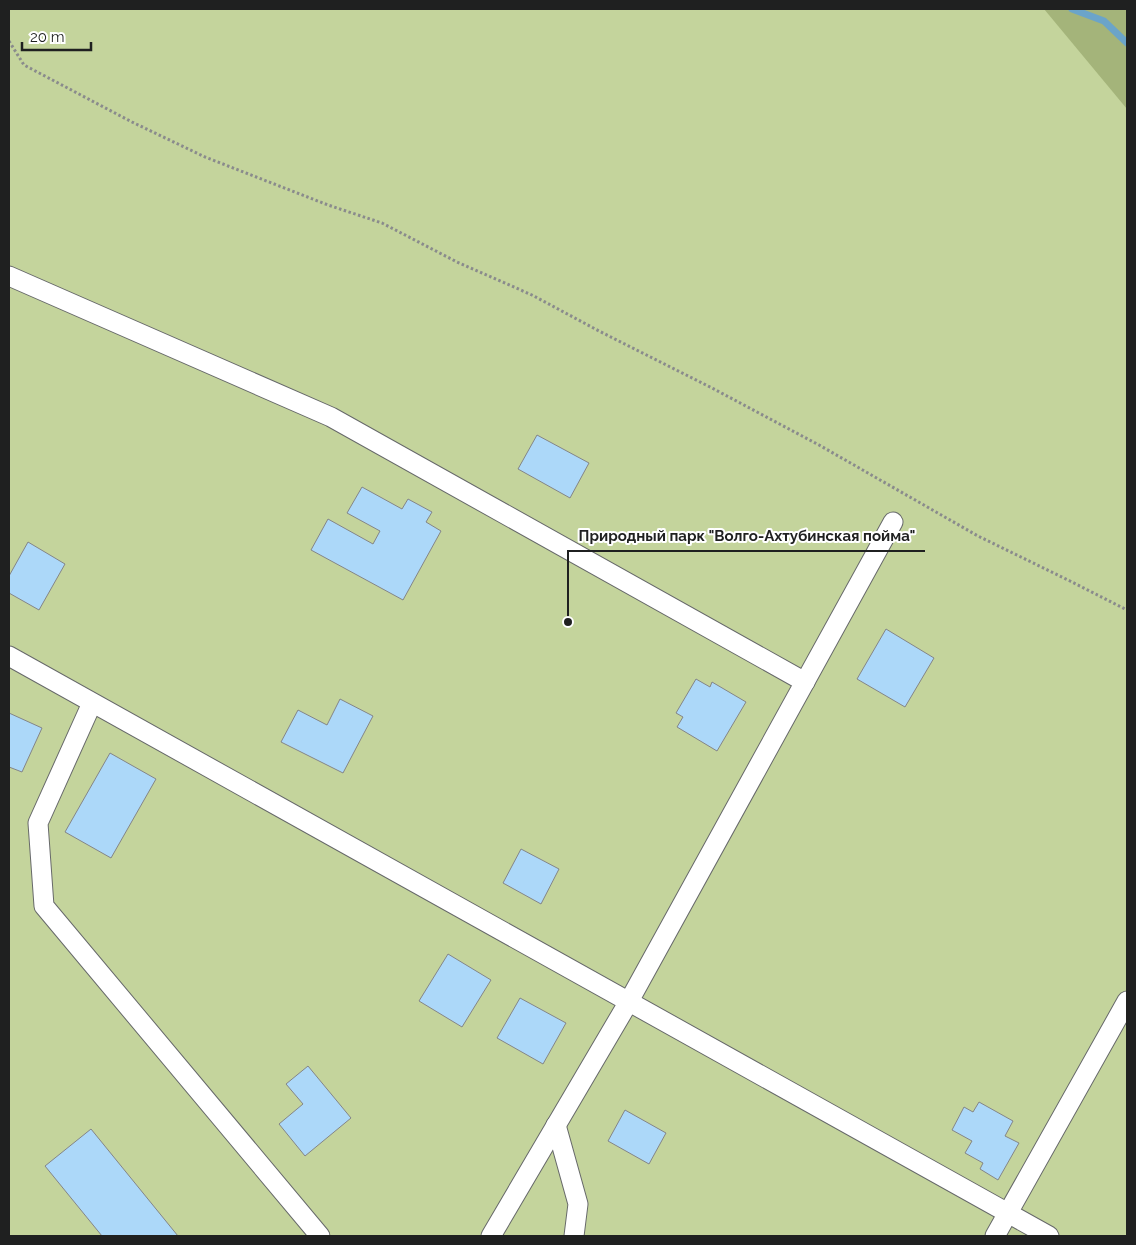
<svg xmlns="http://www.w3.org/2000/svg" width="1136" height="1245" font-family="Raleway,sans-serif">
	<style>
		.green { fill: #c4d49c }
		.forest { fill: #a4b47a }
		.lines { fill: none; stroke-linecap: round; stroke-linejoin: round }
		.stream { stroke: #6ba4c9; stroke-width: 7 }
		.building { fill: #acd8f9; stroke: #848587 }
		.street-casing { stroke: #67696a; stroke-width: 21 }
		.path { stroke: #8a8b8c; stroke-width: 3; stroke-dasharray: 2.5 2.5; stroke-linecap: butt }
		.street { stroke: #fff; stroke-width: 19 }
		.leader { fill: none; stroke: #1f2020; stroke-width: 2 }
		.callout-dot { fill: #1f2020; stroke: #fff; stroke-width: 2 }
		.callout-label { font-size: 15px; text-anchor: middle; font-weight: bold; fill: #1f2020; stroke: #fff; stroke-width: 4; stroke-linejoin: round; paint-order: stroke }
	</style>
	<rect width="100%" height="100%" fill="#e9ebed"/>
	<rect class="green" x="9" y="9" width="1118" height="1227"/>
	<path class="forest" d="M1044 9H1127V109Z"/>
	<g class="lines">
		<path class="stream" d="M1072 9 1104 21 1127 43"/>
	</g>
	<g class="building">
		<path d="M537 435 589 463 570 498 518 469Z"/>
		<path d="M362 487 402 509 408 499 432 512 426 522 441 531 403 600 311 550 328 519 373 544 380 531 347 513Z"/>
		<path d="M28 542 65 564 39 610 9 593V576Z"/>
		<path d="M886 629 934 658 905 707 857 679Z"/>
		<path d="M696 679 710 687 712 682 746 702 717 751 677 727 683 717 676 713Z"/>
		<path d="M340 699 373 716 343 773 281 742 298 710 327 725Z"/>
		<path d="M9 713 42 728 22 772 9 767Z"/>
		<path d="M110 753 156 779 111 858 65 832Z"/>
		<path d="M521 849 559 869 541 904 503 883Z"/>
		<path d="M448 954 491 980 462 1027 419 1001Z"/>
		<path d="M520 998 566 1023 543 1064 497 1038Z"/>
		<path d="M308 1066 351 1118 305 1156 279 1124 303 1104 286 1084Z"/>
		<path d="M979 1102 1013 1121 1005 1136 1019 1143 998 1180 980 1169 983 1163 965 1153 972 1141 952 1130 964 1107 973 1112Z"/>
		<path d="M625 1110 666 1133 649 1164 608 1141Z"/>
		<path d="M91 1129 178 1236H102L45 1166Z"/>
	</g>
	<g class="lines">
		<defs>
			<g id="street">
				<path d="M9 276 331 417 805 682"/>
				<path d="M9 656 1049 1236"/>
				<path d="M92 703 38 823 44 906 320 1236"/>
				<path d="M556 1125 578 1204 574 1236"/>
				<path d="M491 1236 628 1003 893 522"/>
				<path d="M995 1236 1127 1001"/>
			</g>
		</defs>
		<use href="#street" class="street-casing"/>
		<path class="path" d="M9 41 24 65 132 122 205 157 328 205 382 223 457 262 532 295 599 331 712 388 819 445 978 536 1070 581 1127 610"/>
		<use href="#street" class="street"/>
	</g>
	<path class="leader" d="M568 622L568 551H925"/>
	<circle class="callout-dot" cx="568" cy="622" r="5"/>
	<g class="callout-label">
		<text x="747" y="541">Природный парк "Волго-Ахтубинская пойма"</text>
	</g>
	<rect width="1136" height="1245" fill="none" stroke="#1f2020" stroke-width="20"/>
	<path d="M22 42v8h69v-8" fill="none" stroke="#1f2020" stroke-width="2.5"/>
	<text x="30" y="42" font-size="15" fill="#1f2020" stroke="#ffffff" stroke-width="4" paint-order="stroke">20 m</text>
</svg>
